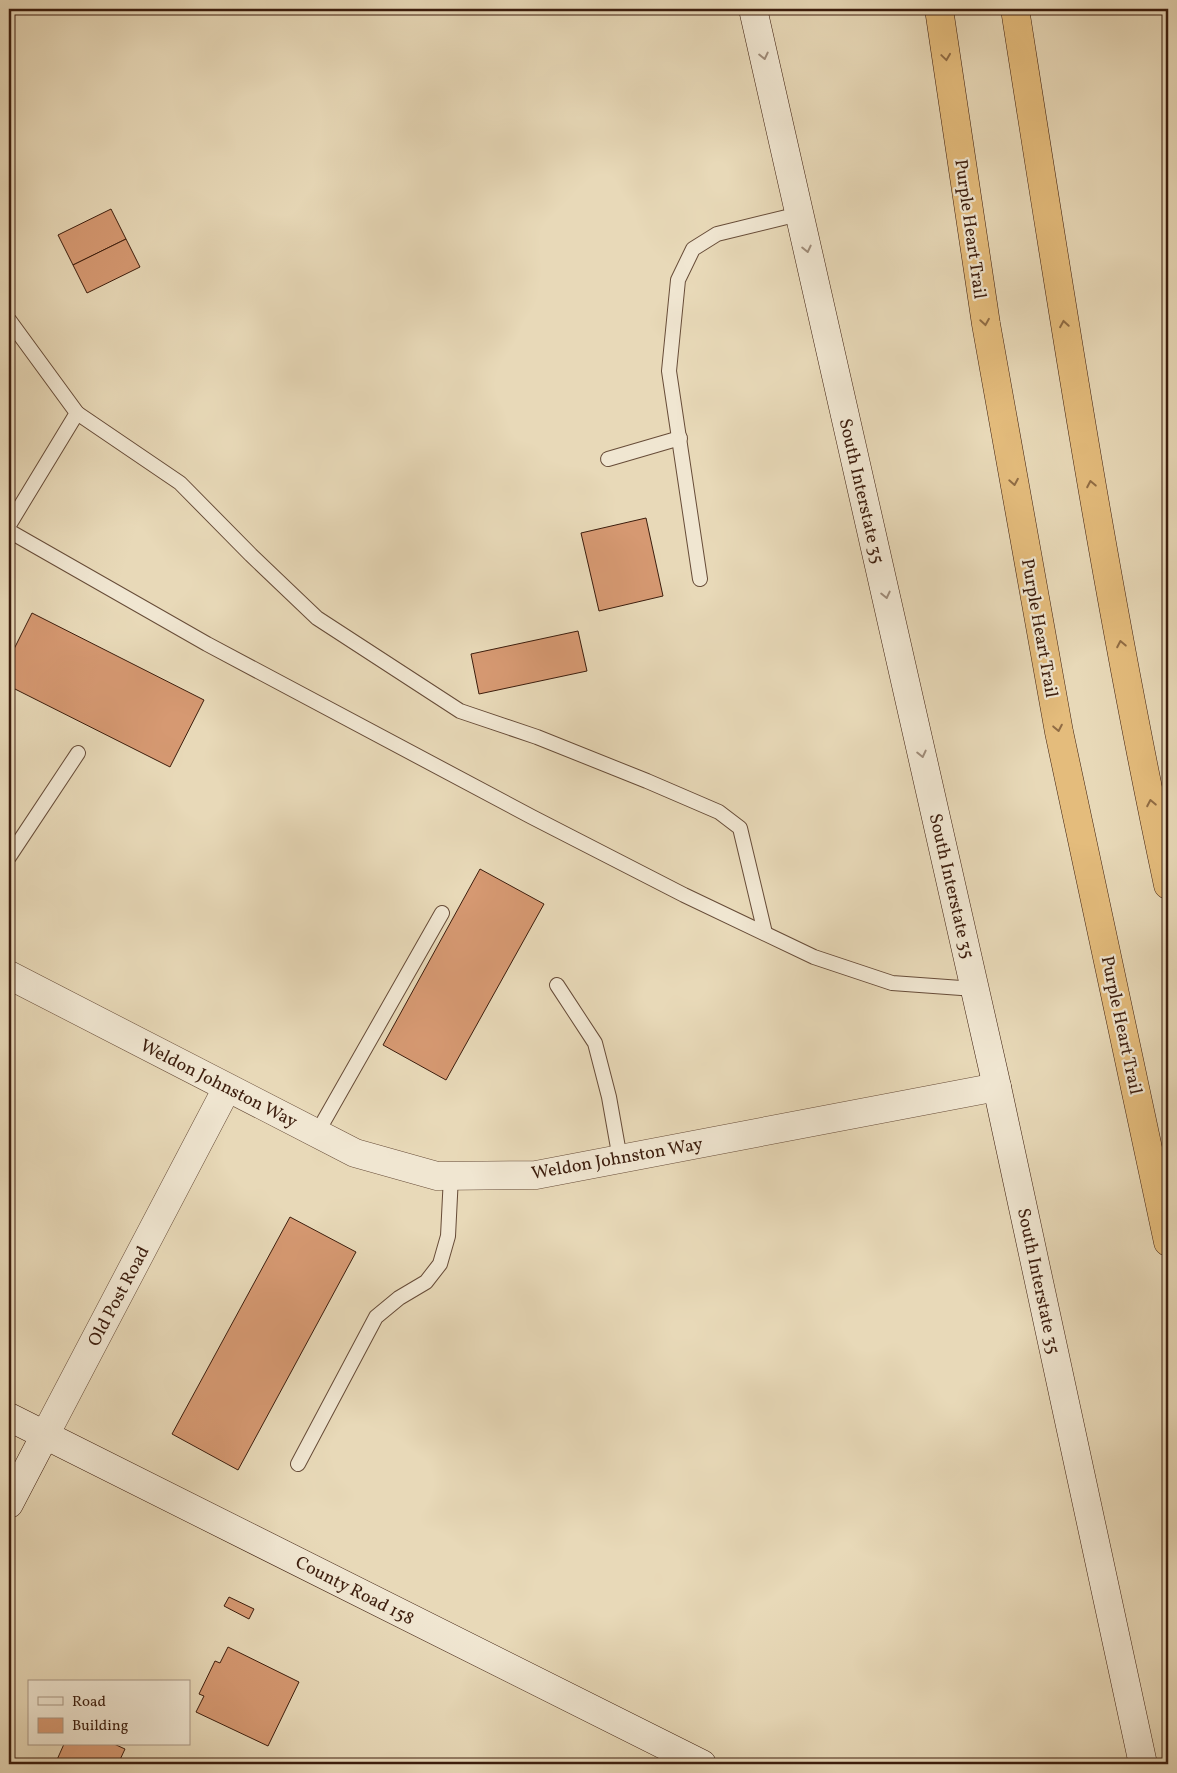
<svg xmlns="http://www.w3.org/2000/svg" width="1177" height="1773" font-family="Vollkorn,serif">
	<style>
		.building { fill: #d69972; stroke: #3c1d0d }
		.lines { fill: none; stroke-linecap: round; stroke-linejoin: round }
		.lane-casing { stroke: #674c38; stroke-width: 16 }
		.street-casing { stroke: #674c38; stroke-width: 29 }
		.secondary-casing { stroke: #3c1d0d; stroke-width: 29 }
		.highway-casing { stroke: #3c1d0d; stroke-width: 29 }
		.lane { stroke: #f0e6d1; stroke-width: 14 }
		.street { stroke: #f0e6d1; stroke-width: 28 }
		.secondary { stroke: #f0e6d1; stroke-width: 28 }
		.highway { stroke: #e4bc7c; stroke-width: 28 }
		.oneway { stroke: #9f8c79 }
		.oneway2 { stroke: #906c44 }
		.labels { text-anchor: middle; stroke-width: 4.5; stroke-linejoin: round; paint-order: stroke }
		.street-label { font-size: 18px; fill: #3c1d0d; stroke: #f0e6d1 }
	</style>
	<rect width="100%" height="100%" fill="#e8d9b8"/>
	<filter id="stains"><feTurbulence type="fractalNoise" baseFrequency=".004" numOctaves="4"/><feColorMatrix values="0 0 0 0 .2 0 0 0 0 .09 0 0 0 0 .02 0 0 0 .5 -.17"/></filter>
	<radialGradient id="worn" r=".72"><stop offset=".6" stop-color="#630" stop-opacity="0"/><stop offset="1" stop-color="#630" stop-opacity=".3"/></radialGradient>
	<g class="building">
		<path d="M111 209 126 239 73 265 58 235Z"/>
		<path d="M126 239 140 267 87 293 73 265Z"/>
		<path d="M646 518 663 596 599 611 581 533Z"/>
		<path d="M32 613 204 700 170 767 9 686V659Z"/>
		<path d="M578 631 587 671 479 694 471 654Z"/>
		<path d="M480 869 544 904 446 1080 383 1045Z"/>
		<path d="M290 1217 356 1252 238 1470 172 1434Z"/>
		<path d="M229 1597 254 1609 249 1619 224 1606Z"/>
		<path d="M228 1647 299 1682 268 1746 196 1712 204 1696 199 1694 215 1661 220 1663Z"/>
		<path d="M64 1744H114L125 1749 118 1764H61L56 1762Z"/>
	</g>
	<g class="lines">
		<defs>
			<g id="lane">
				<path d="M9 320 77 413 9 525"/>
				<path d="M77 413 180 483 251 555 317 618 460 711 537 737 647 781 719 812 740 828 765 933"/>
				<path d="M608 459 680 438"/>
				<path d="M9 531 207 644 532 817 684 895 814 957 892 983 975 989"/>
				<path d="M700 579 669 371 678 280 693 249 717 234 799 214"/>
				<path d="M9 857 78 753"/>
				<path d="M557 985 595 1043 609 1097 620 1159"/>
				<path d="M317 1133 442 913"/>
				<path d="M298 1464 376 1317 399 1298 426 1282 440 1264 448 1236 451 1176"/>
			</g>
			<g id="street">
				<path d="M9 975 355 1153 437 1176 536 1175 997 1087"/>
				<path d="M45 1435 227 1088"/>
			</g>
			<g id="secondary">
				<path d="M753 9 997 1087 1143 1764"/>
				<path d="M9 1417 702 1764"/>
				<path d="M9 1504 45 1435"/>
			</g>
			<g id="highway">
				<path d="M939 9 986 324 1059 732 1168 1242"/>
				<path d="M1015 9C1061 302 1106 595 1168 885"/>
			</g>
		</defs>
		<use href="#lane" class="lane-casing"/>
		<use href="#street" class="street-casing"/>
		<use href="#secondary" class="secondary-casing"/>
		<use href="#highway" class="highway-casing"/>
		<use href="#lane" class="lane"/>
		<use href="#street" class="street"/>
		<use href="#secondary" class="secondary"/>
		<use href="#highway" class="highway"/>
	</g>
	<defs><path id="oneway-chevron" d="M-2-3.5L2.5 0L-2 3.5" fill="none" stroke-width="1.6" stroke-linecap="round" stroke-linejoin="round" transform="scale(1.25)"/></defs>
	<g class="oneway">
		<use href="#oneway-chevron" transform="translate(764 56) rotate(77)"/>
		<use href="#oneway-chevron" transform="translate(807 249) rotate(77)"/>
		<use href="#oneway-chevron" transform="translate(886 595) rotate(77)"/>
		<use href="#oneway-chevron" transform="translate(922 754) rotate(77)"/>
	</g>
	<g class="oneway2">
		<use href="#oneway-chevron" transform="translate(946 57) rotate(82)"/>
		<use href="#oneway-chevron" transform="translate(985 322) rotate(81)"/>
		<use href="#oneway-chevron" transform="translate(1064 324) rotate(-99)"/>
		<use href="#oneway-chevron" transform="translate(1014 482) rotate(80)"/>
		<use href="#oneway-chevron" transform="translate(1091 484) rotate(-101)"/>
		<use href="#oneway-chevron" transform="translate(1121 644) rotate(-101)"/>
		<use href="#oneway-chevron" transform="translate(1058 728) rotate(79)"/>
		<use href="#oneway-chevron" transform="translate(1151 803) rotate(-101)"/>
	</g>
	<g class="labels">
		<g class="street-label">
			<text transform="translate(971 229) rotate(82)" y="6">Purple Heart Trail</text>
			<text transform="translate(862 491) rotate(77)" y="6">South Interstate 35</text>
			<text transform="translate(1040 628) rotate(80)" y="6">Purple Heart Trail</text>
			<text transform="translate(952 886) rotate(77)" y="6">South Interstate 35</text>
			<text transform="translate(1122 1025) rotate(78)" y="6">Purple Heart Trail</text>
			<text transform="translate(219 1083) rotate(27)" y="6">Weldon Johnston Way</text>
			<text transform="translate(617 1158) rotate(-10)" y="6">Weldon Johnston Way</text>
			<text transform="translate(1039 1281) rotate(78)" y="6">South Interstate 35</text>
			<text transform="translate(118 1296) rotate(-62)" y="6">Old Post Road</text>
			<text transform="translate(355 1590) rotate(27)" y="6">County Road 158</text>
		</g>
	</g>
	<rect width="1177" height="1773" fill="none" stroke="#e8d9b8" stroke-width="30"/>
	<rect x="10" y="10" width="1157" height="1753" fill="none" stroke="#3c1d0d" stroke-width="2.5"/>
	<rect x="15" y="15" width="1147" height="1743" fill="none" stroke="#3c1d0d"/>
	<rect x="28" y="1680" width="162" height="65" fill="#f0e6d1" stroke="#a89683"/>
	<rect x="38" y="1697" width="25" height="8" fill="#f0e6d1" stroke="#a89683"/>
	<text x="72" y="1706" font-size="15" fill="#3c1d0d">Road</text>
	<rect x="38" y="1718" width="25" height="15" fill="#d69972" stroke="#a89683"/>
	<text x="72" y="1730" font-size="15" fill="#3c1d0d">Building</text>
	<rect width="100%" height="100%" filter="url(#stains)"/>
	<rect width="100%" height="100%" fill="url(#worn)"/>
</svg>
